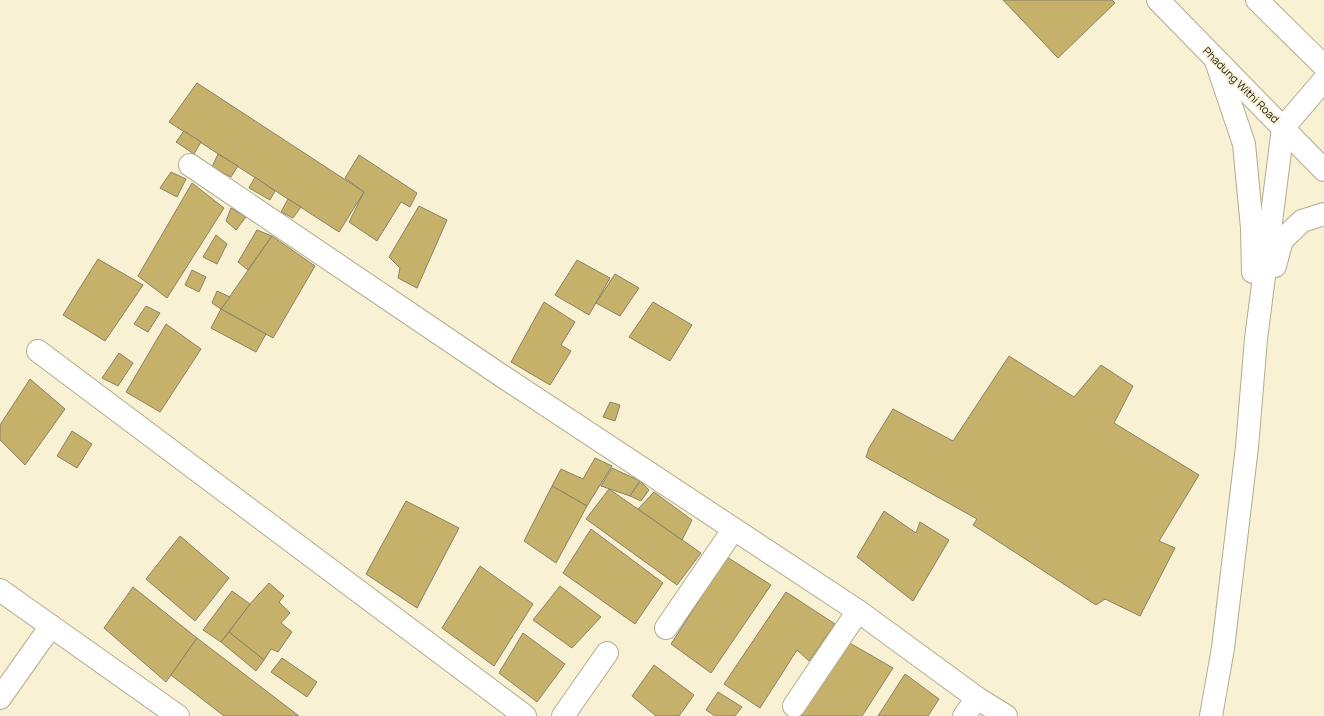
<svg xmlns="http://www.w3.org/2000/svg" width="1324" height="716" font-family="Manrope,sans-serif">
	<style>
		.building { fill: #c6b16b; stroke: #8a8268 }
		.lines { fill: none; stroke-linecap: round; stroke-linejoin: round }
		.minor-casing { stroke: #b3ab90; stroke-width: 24 }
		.major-casing { stroke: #b3ab90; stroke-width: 24 }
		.minor { stroke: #fff; stroke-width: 22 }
		.major { stroke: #fff; stroke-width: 22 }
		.labels { text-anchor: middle; stroke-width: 3.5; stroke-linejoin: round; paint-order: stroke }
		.street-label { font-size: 11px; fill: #1f1c12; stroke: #f9f1d4 }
	</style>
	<rect width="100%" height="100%" fill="#f9f1d4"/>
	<g class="building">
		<path d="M1003 0H1112L1115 3 1058 58Z"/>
		<path d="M197 83 364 192 339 232 169 122Z"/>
		<path d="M184 131 201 142 194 154 176 142Z"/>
		<path d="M218 154 238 166 231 177 212 167Z"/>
		<path d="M359 155 417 193 410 207 401 202 377 241 349 222 364 192 345 178Z"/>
		<path d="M171 172 186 179 177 197 160 188Z"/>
		<path d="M255 177 275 191 270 200 249 188Z"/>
		<path d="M192 183 224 208 167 298 138 276Z"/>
		<path d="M288 199 301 207 293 218 281 212Z"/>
		<path d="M419 206 447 220 417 288 398 278 400 268 389 257Z"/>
		<path d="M231 208 246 217 236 230 226 221Z"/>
		<path d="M257 230 272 236 248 270 238 262Z"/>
		<path d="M216 235 227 244 217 264 203 257Z"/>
		<path d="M272 236 315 266 273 338 221 309Z"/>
		<path d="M98 259 143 285 105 341 63 315Z"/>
		<path d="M577 260 610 278 589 315 555 295Z"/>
		<path d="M192 270 206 277 199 292 185 285Z"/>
		<path d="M615 274 639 288 620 316 596 303Z"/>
		<path d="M217 291 230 297 221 309 212 303Z"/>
		<path d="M544 302 575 322 561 345 571 351 550 385 511 362Z"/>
		<path d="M653 302 692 325 670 361 629 337Z"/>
		<path d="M146 306 160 313 148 332 134 324Z"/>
		<path d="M221 309 266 334 256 352 211 328Z"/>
		<path d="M166 324 201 349 160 412 126 392Z"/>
		<path d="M119 353 133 363 118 386 102 378Z"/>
		<path d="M1009 356 1074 397 1101 365 1133 386 1114 423 1199 475 1159 541 1175 548 1140 616 1105 599 1096 605 973 525 977 519 866 457 869 448 893 409 953 441Z"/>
		<path d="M30 379 65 409 25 465 0 440V425Z"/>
		<path d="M610 402 620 405 615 421 603 417Z"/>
		<path d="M72 431 92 444 77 468 57 456Z"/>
		<path d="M595 458 612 466 587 506 552 486 561 469 583 479Z"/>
		<path d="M612 468 640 481 630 496 601 486Z"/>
		<path d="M640 481 649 490 641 501 630 496Z"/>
		<path d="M552 486 587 506 556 563 524 541Z"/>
		<path d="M609 489 701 553 677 585 586 519Z"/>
		<path d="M654 492 692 520 682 540 638 509Z"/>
		<path d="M406 501 459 528 417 608 366 574Z"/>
		<path d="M884 511 916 533 920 522 949 540 913 601 857 557Z"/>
		<path d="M591 529 663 583 635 624 563 573Z"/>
		<path d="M180 536 229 578 195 621 146 579Z"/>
		<path d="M727 557 771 585 711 673 671 644Z"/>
		<path d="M480 566 533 604 494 666 442 628Z"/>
		<path d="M269 583 284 596 279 602 290 613 281 623 292 632 278 652 271 649 264 660 229 632 250 604Z"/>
		<path d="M560 586 601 617 572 648 533 620Z"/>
		<path d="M133 587 197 638 166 682 104 628Z"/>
		<path d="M232 591 250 604 221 642 203 630Z"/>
		<path d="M786 592 835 624 809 661 797 650 760 708 724 684Z"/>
		<path d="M229 632 264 660 256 671 221 642Z"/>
		<path d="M523 633 565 664 537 702 499 673Z"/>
		<path d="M197 638 299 716H224L171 675Z"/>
		<path d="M848 642 893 668 862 716H799Z"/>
		<path d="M282 658 317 682 307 697 271 672Z"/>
		<path d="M654 665 694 695 679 716H656L632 696Z"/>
		<path d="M905 674 939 699 928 716H878Z"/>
		<path d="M718 692 742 707 735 716H715L706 710Z"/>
	</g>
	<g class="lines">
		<defs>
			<g id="minor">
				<path d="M1216 61 1244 144 1252 228 1253 272"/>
				<path d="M190 165 499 374 858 611 977 698 1006 716"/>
				<path d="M1275 266 1282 240 1302 221 1324 214"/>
				<path d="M38 351 525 716"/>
				<path d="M0 590 178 716"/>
				<path d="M666 628 733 530"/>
				<path d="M0 698 51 626"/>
				<path d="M794 706 858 611"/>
				<path d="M563 716 607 653"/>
				<path d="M964 716 977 698"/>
				<path d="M1211 716 1223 648 1247 447 1256 339 1283 128 1324 80"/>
			</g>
			<g id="major">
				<path d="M1158 0 1324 170"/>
				<path d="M1257 0 1324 66"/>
			</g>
		</defs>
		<use href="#minor" class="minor-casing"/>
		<use href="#major" class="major-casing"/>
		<use href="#minor" class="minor"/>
		<use href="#major" class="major"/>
	</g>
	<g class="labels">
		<g class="street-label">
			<text transform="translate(1241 85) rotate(45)" y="4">Phadung Withi Road</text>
		</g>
	</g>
</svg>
